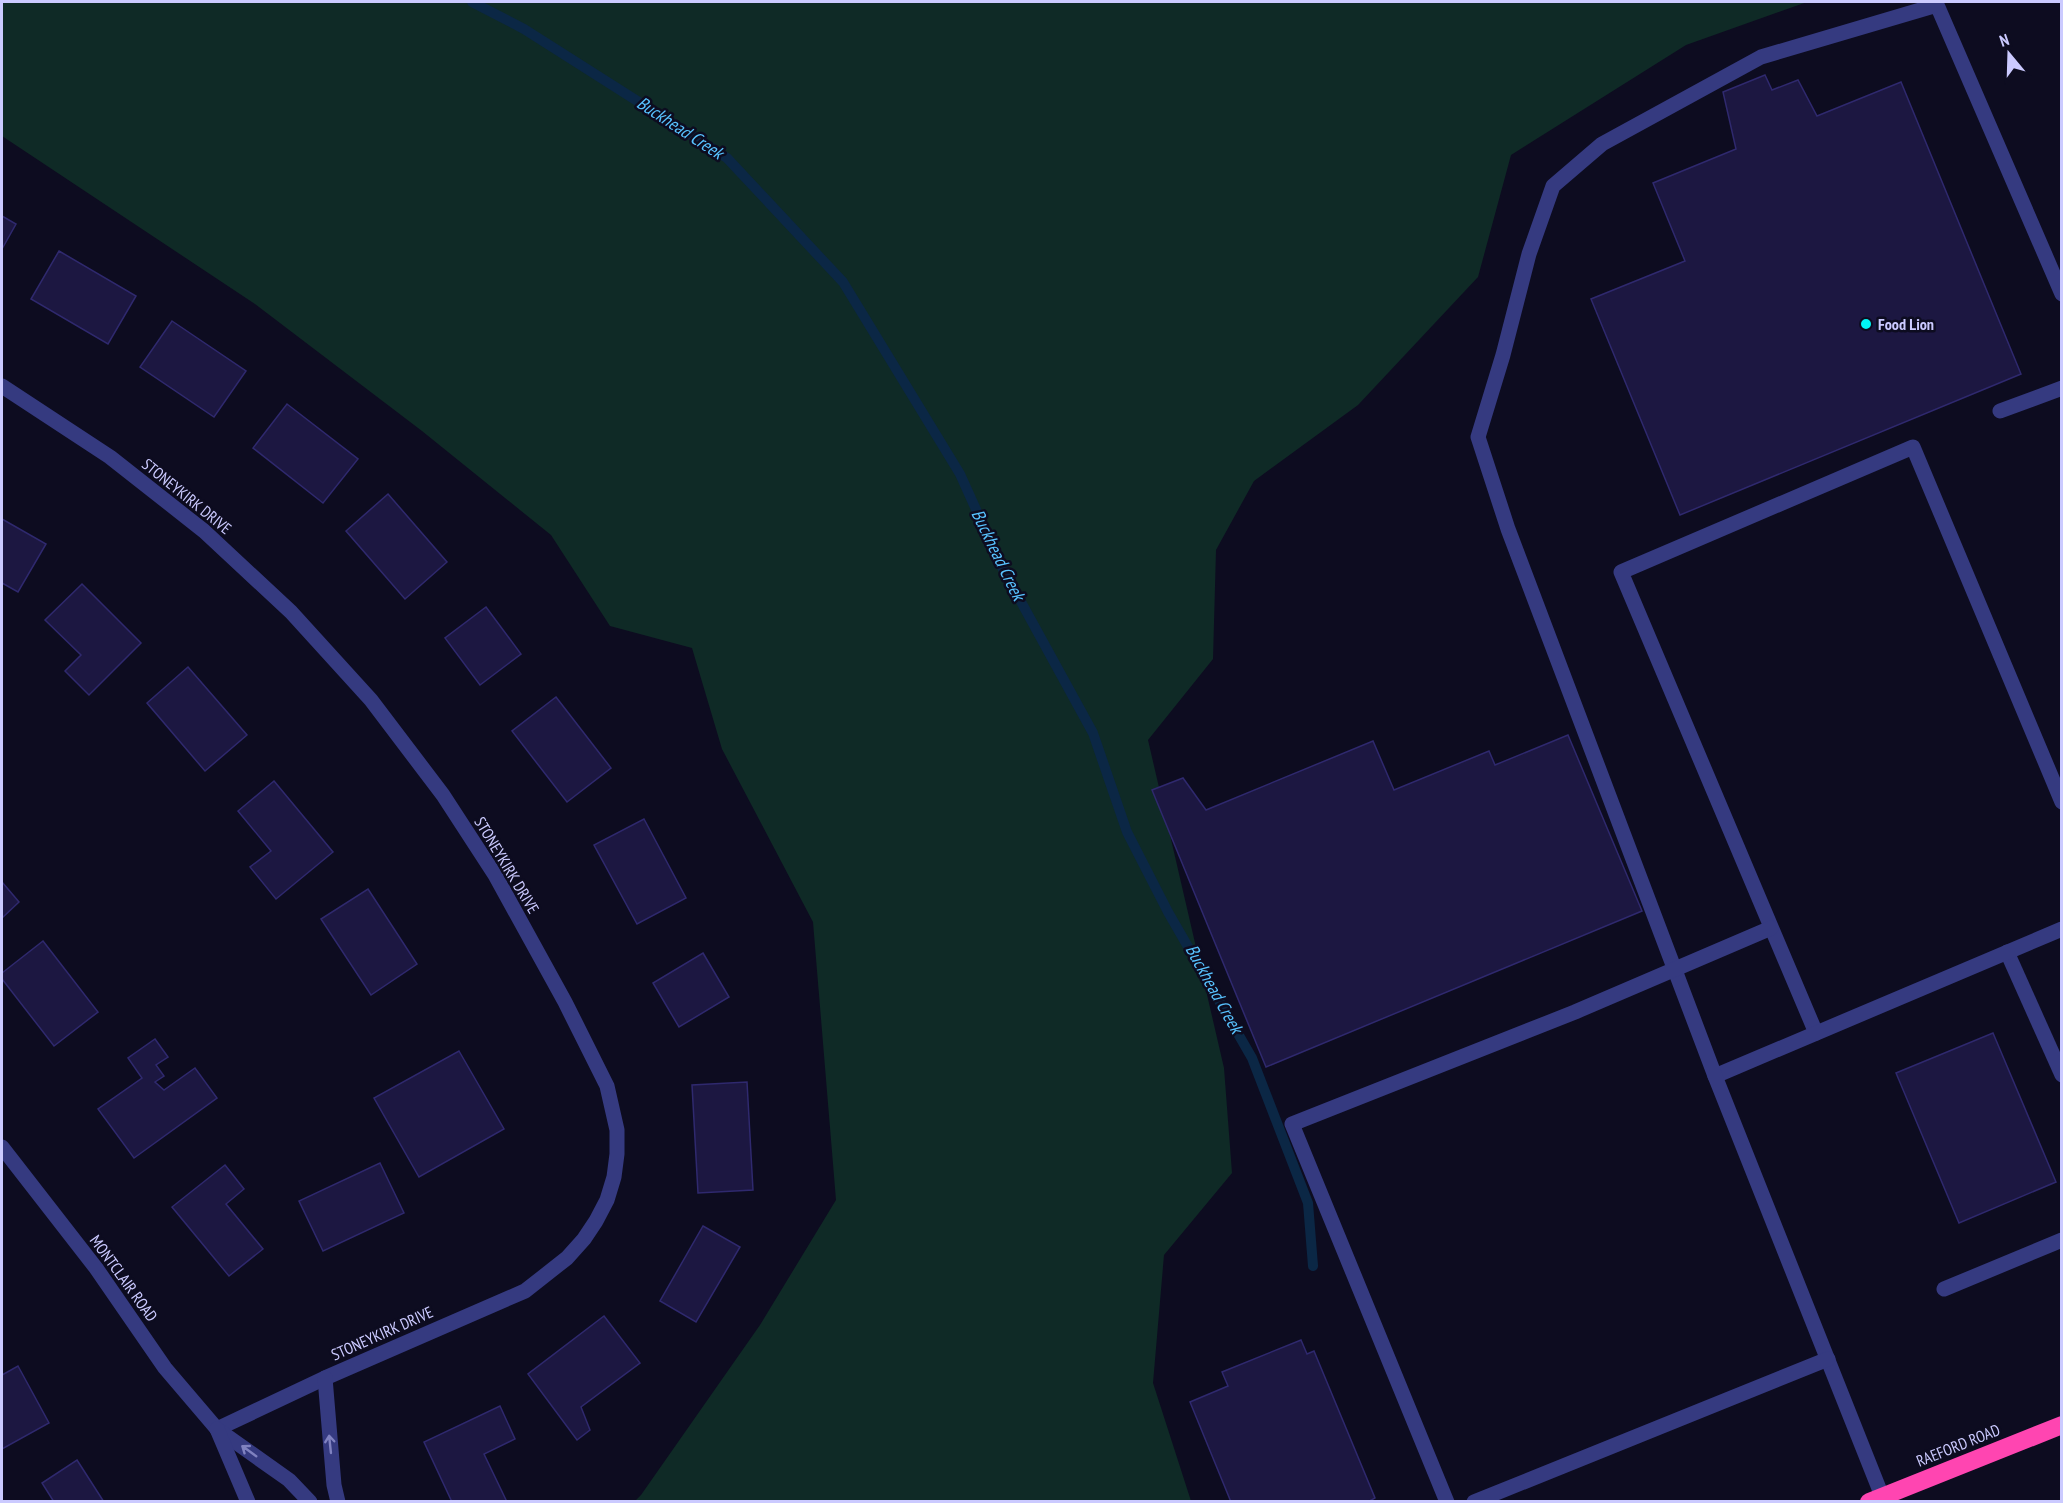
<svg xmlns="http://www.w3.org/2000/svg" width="2063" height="1503" font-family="'PT Sans Narrow',sans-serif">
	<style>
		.green { fill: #0f2a26 }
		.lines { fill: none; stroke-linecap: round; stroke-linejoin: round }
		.stream { stroke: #0b2745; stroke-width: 10 }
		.building { fill: #1c1741; stroke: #2f296e; stroke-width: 1.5 }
		.minor { stroke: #353a80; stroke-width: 15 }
		.highway { stroke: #ff45b1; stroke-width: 18 }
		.oneway { stroke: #8082c0 }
		.poi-dot { fill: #00f5f5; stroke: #0d0c20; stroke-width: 2 }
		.labels { text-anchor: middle; stroke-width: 5; stroke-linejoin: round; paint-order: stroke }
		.poi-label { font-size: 16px; font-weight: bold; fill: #cbcaff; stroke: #0d0c20; text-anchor: start }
		.street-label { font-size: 16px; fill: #cbcaff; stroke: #0d0c20 }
		.water-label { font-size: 18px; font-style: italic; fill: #58c3ff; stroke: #0d0c20 }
	</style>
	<rect width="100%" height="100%" fill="#0d0c20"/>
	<path class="green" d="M2 2H1807L1686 45 1511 155 1478 277 1358 405 1254 481 1216 550 1213 659 1148 740 1224 1068 1232 1173 1164 1255 1153 1383 1191 1501H635L641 1495 760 1325 836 1200 813 922 722 749 692 648 610 626 551 535 422 431 255 304 2 136Z"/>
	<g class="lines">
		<path class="stream" d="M472 2 524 29 727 158 843 282 960 474 1002 567 1093 733 1127 832 1168 912 1252 1058 1308 1203 1313 1266"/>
	</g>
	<g class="building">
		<path d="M1765 75 1772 90 1798 80 1817 116 1901 82 2021 374 1680 515 1591 299 1685 261 1653 183 1736 149 1723 92Z"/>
		<path d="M2 216 16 224 2 249Z"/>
		<path d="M59 251 136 296 108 344 31 299Z"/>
		<path d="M172 321 246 371 214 417 140 367Z"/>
		<path d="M287 404 358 459 323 503 253 448Z"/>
		<path d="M388 494 447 562 405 599 346 531Z"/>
		<path d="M2 519 46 544 18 592 2 583Z"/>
		<path d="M82 584 141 643 89 695 65 671 81 655 45 620Z"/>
		<path d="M486 607 521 654 480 685 445 638Z"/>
		<path d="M188 667 247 735 205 771 147 703Z"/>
		<path d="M556 697 611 768 567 802 512 731Z"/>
		<path d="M1568 735 1642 911 1266 1067 1152 790 1183 778 1206 810 1373 741 1394 790 1489 751 1495 765Z"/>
		<path d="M274 781 333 852 276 899 250 867 271 851 238 811Z"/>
		<path d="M644 819 686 898 637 924 594 845Z"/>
		<path d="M2 882 19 902 2 918Z"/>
		<path d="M368 889 417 964 371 995 321 919Z"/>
		<path d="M43 941 98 1012 54 1046 2 979V973Z"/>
		<path d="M703 953 729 997 679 1027 653 983Z"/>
		<path d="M1993 1033 2056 1182 1959 1223 1896 1073Z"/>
		<path d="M155 1039 168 1057 156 1065 164 1076 155 1082 164 1090 195 1068 217 1098 134 1158 98 1109 142 1078 128 1058Z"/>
		<path d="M459 1051 504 1129 419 1177 374 1098Z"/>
		<path d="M747 1082 753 1190 698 1193 692 1085Z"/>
		<path d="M380 1163 404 1213 323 1251 299 1201Z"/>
		<path d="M225 1165 244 1189 226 1204 263 1249 229 1276 172 1207Z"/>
		<path d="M703 1226 740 1247 696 1322 660 1301Z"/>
		<path d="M604 1316 640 1363 581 1407 590 1430 577 1440 528 1374Z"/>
		<path d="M1301 1340 1307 1354 1314 1351 1375 1498 1368 1502H1231L1190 1402 1228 1386 1222 1372Z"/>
		<path d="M18 1366 49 1423 2 1449V1375Z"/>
		<path d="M500 1406 515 1439 484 1454 507 1502H452L424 1442Z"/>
		<path d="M77 1460 104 1502H54L42 1483Z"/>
	</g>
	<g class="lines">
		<g class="minor">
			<path d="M2 386 110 457 204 531 291 612 371 700 443 795 495 875 565 1002 607 1086 617 1130V1154L614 1177 607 1200 596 1221 584 1239 567 1258 525 1291 325 1378 217 1429"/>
			<path d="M2000 411 2062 388"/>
			<path d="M2007 952 2062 1075"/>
			<path d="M1816 1033 1621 572 1913 447 2062 802"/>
			<path d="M1715 1076 2062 929"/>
			<path d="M2 1147 96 1268 165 1368 217 1429 289 1480 310 1502"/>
			<path d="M1944 1289 2062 1240"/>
			<path d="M325 1378 334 1485 338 1502"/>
			<path d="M217 1429 248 1502"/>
			<path d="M1882 1496 1715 1076 1508 529 1478 437 1503 355 1529 254 1553 186 1602 144 1761 57 1937 5 2062 294"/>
			<path d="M1447 1502 1292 1124 1575 1012 1771 928"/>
			<path d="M1474 1502 1828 1359"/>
		</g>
		<path class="highway" d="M1869 1502 2062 1425"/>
	</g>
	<defs><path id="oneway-shaft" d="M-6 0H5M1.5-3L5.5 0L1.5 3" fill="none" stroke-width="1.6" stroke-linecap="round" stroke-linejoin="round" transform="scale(1.5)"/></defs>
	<g class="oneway">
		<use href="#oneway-shaft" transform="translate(330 1444) rotate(-96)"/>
		<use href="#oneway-shaft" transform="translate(249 1451) rotate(-144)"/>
	</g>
	<circle class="poi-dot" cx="1866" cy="324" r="6"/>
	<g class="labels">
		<g class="poi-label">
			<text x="1878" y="330">Food Lion</text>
		</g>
		<g class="street-label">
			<text transform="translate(187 496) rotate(39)" y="6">STONEYKIRK DRIVE</text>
			<text transform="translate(507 865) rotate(59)" y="6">STONEYKIRK DRIVE</text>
			<text transform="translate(124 1278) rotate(54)" y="6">MONTCLAIR ROAD</text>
			<text transform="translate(382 1333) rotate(-24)" y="6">STONEYKIRK DRIVE</text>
			<text transform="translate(1958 1445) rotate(-22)" y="6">RAEFORD ROAD</text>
		</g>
		<g class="water-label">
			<text transform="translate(680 128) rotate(33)" y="6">Buckhead Creek</text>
			<text transform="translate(998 555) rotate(64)" y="6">Buckhead Creek</text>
			<text transform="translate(1214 989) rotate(61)" y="6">Buckhead Creek</text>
		</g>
	</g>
	<rect width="2063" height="1503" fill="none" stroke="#cbcaff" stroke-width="6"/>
	<g transform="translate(2009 54) rotate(341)" stroke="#0d0c20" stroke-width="4.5" paint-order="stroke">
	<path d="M0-4.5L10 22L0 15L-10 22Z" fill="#cbcaff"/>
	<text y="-9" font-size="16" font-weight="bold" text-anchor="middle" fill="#cbcaff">N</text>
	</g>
</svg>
